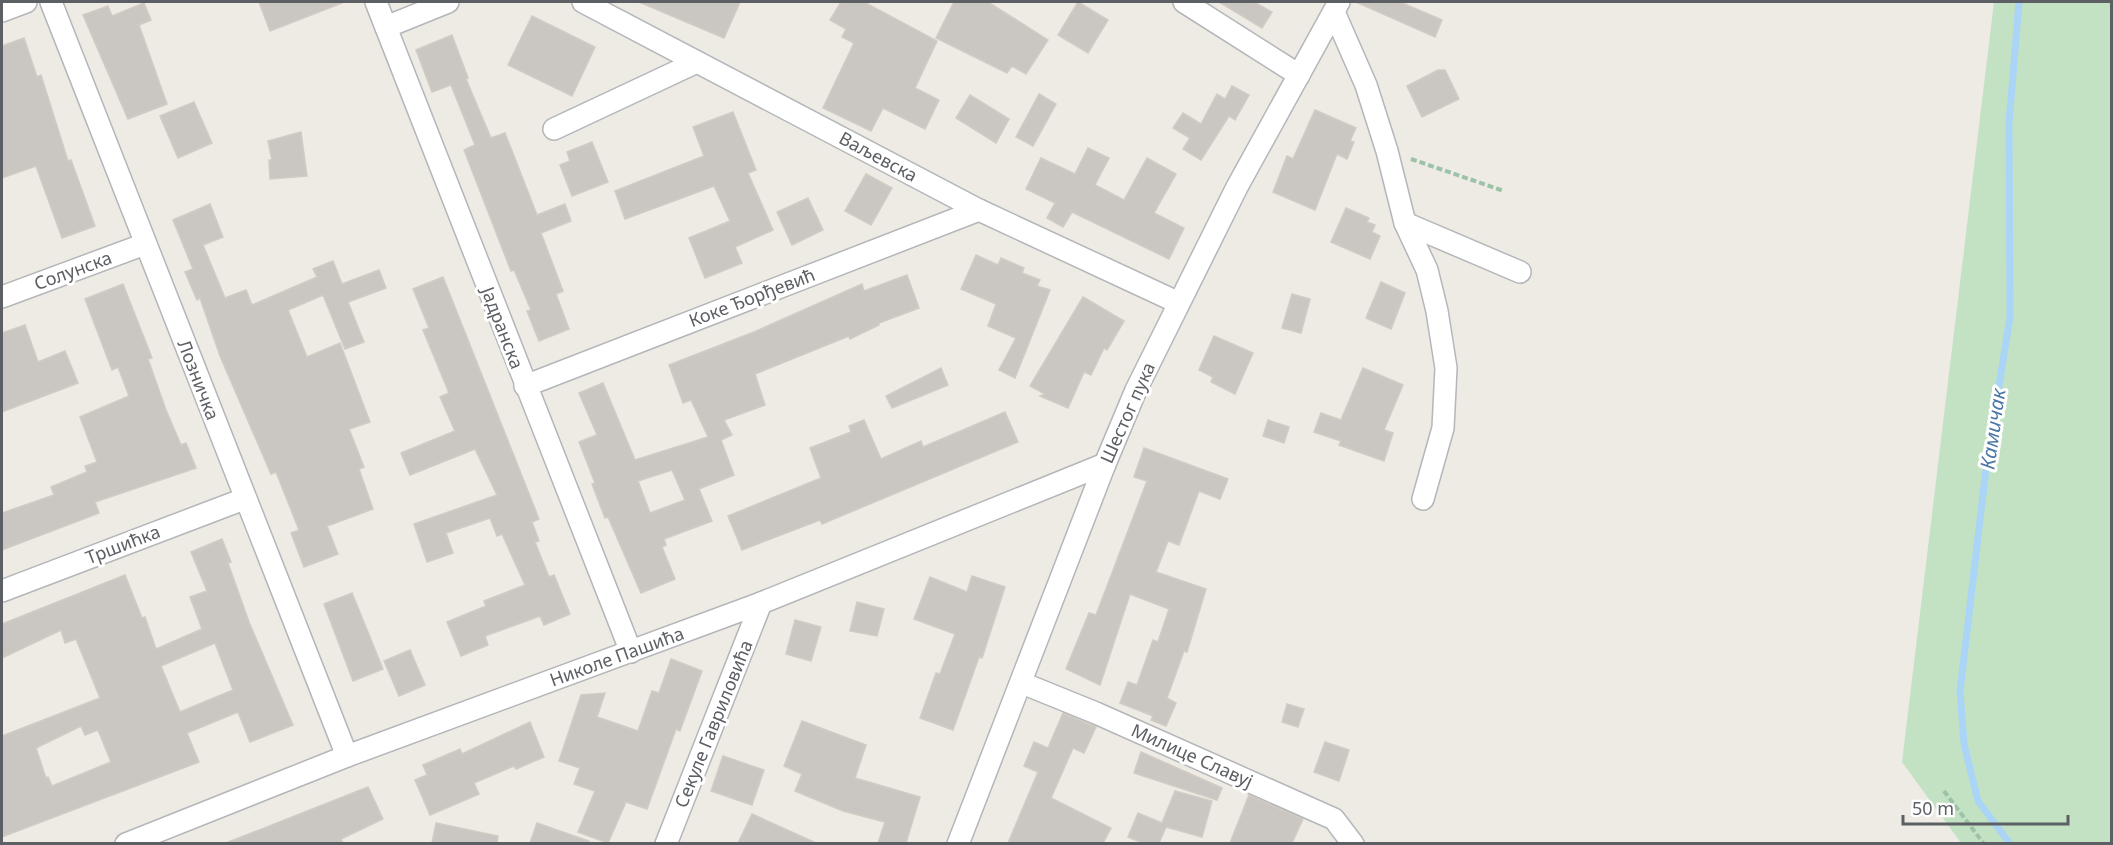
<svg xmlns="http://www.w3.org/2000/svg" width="2113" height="845" font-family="'Noto Sans',sans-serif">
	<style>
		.green { fill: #c3e2c3 }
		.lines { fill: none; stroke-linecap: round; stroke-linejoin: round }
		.stream { stroke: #abd5f6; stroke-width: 7 }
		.building { fill: #cac7c2; stroke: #d1ccc3; stroke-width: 1.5; fill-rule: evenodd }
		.minor-casing { stroke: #b4b6b9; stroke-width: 24 }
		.path { stroke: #9cc2a7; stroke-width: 4; stroke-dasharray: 6 3; stroke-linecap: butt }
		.minor { stroke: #fff; stroke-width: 21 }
		.labels { text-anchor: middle; stroke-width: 6; stroke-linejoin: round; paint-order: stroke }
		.street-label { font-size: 18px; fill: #5c5f63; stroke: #fff }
		.water-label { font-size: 20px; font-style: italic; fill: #4a77a6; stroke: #fff }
	</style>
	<rect width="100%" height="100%" fill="#edebe4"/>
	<path class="green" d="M1994 2H2111V843H1961L1902 762Z"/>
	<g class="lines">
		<path class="stream" d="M2010 844 1978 801 1964 744 1960 691 1987 460 2010 317 2009 123 2019 2"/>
	</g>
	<g class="building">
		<path d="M259 2H342V3L270 31Z"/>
		<path d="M639 2H740L724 38Z"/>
		<path d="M841 2H864L937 41 915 88 939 100 925 129 883 108 871 131 823 108 854 43 842 37 846 29 830 20Z"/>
		<path d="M954 2H988L1048 40 1026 74 1012 66 1007 73 936 38Z"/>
		<path d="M1078 2 1108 20 1088 53 1058 35Z"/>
		<path d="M1219 2H1254L1272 12 1262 28Z"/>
		<path d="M1356 2H1400L1442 20 1435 37Z"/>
		<path d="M144 3 151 20 139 25 167 104 128 119 83 15 108 6 112 16Z"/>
		<path d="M532 16 595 47 572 96 508 65Z"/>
		<path d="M452 35 468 78 466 79 491 138 505 133 537 215 565 204 571 221 541 233 563 291 556 294 569 329 539 341 527 311 531 310 514 270 511 271 464 150 475 145 451 85 432 92 416 50Z"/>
		<path d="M24 38 37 77 41 75 68 161 71 160 95 226 62 238 36 166 2 178V46Z"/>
		<path d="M1438 70H1445L1459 99 1422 117 1407 86Z"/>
		<path d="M1232 86 1249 95 1235 120 1229 116 1201 160 1183 149 1190 138 1173 128 1183 113 1201 124 1217 94 1225 99Z"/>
		<path d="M1039 94 1056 104 1033 146 1016 137Z"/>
		<path d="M970 95 1009 119 996 143 956 118Z"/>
		<path d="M194 102 212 143 178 158 160 116Z"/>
		<path d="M1315 110 1356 128 1350 141 1354 142 1347 159 1337 154 1315 210 1273 192 1287 156 1293 159Z"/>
		<path d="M733 112 756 170 748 173 773 230 735 247 742 263 705 278 689 238 730 221 714 186 625 219 615 191 704 156 693 127Z"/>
		<path d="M301 132 307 176 270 179 269 160H272L268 141Z"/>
		<path d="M592 142 608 182 572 196 560 165 570 161 567 152Z"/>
		<path d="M1088 148 1109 158 1095 185 1124 200 1147 158 1176 174 1154 213 1184 228 1169 259 1072 212 1063 227 1047 218 1055 203 1026 189 1041 158 1075 174Z"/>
		<path d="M866 174 892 188 871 225 845 211Z"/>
		<path d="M808 198 823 230 792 245 777 212Z"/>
		<path d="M210 204 223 237 203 245 225 298 246 290 252 305 317 277 313 269 333 261 342 284 379 270 386 288 348 302 364 342 345 349 323 295 288 310 307 357 340 343 370 422 349 429 364 467 359 469 373 509 327 526 338 554 304 567 291 533 299 530 276 472 271 474 220 356 200 298 197 300 185 272 193 269 173 220Z"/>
		<path d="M1346 208 1369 218 1367 222 1375 225 1372 232 1380 236 1370 259 1331 242Z"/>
		<path d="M976 255 998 265 1001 258 1024 268 1022 273 1040 280 1037 286 1050 290 1015 378 999 370 1016 338 988 326 996 304 961 289Z"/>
		<path d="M907 275 919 308 879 323V325L850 339 849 336 755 374 765 405 724 420 732 435 721 440 734 475 699 489 712 521 664 539 666 545 662 547 675 579 641 593 608 517 605 518 592 484 595 483 579 442 597 435 579 393 603 383 635 460 708 437 691 400 683 403 669 365 754 332 862 284 864 291ZM672 470 685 500 650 513 638 481Z"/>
		<path d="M443 277 539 519 532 522 539 541 535 542 549 577 554 575 570 614 544 625 540 616 485 636 488 645 461 656 447 622 486 606 484 601 525 585 502 534 497 536 490 518 446 533 453 553 427 562 414 524 497 495 475 449 410 475 401 453 455 431 440 397 449 393 423 330 429 328 413 289Z"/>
		<path d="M1381 282 1405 293 1391 329 1366 318Z"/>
		<path d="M123 284 152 358 148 359 166 410 181 445 186 443 196 468 95 502 99 513 2 550V513L54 495 51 487 87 472 85 466 97 462 80 417 129 396 118 367 112 370 85 299Z"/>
		<path d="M1292 294 1310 299 1301 333 1282 328Z"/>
		<path d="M1083 297 1124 321 1107 350 1104 348 1091 375 1084 372 1068 408 1040 396 1045 394 1030 386Z"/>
		<path d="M25 325 38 362 65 351 78 383 2 412V333Z"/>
		<path d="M1214 336 1253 353 1235 394 1211 382 1213 377 1199 370Z"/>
		<path d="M941 368 948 385 892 408 886 396Z"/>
		<path d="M1363 368 1403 385 1384 430 1393 433 1384 461 1339 445 1341 441 1314 432 1321 413 1341 420Z"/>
		<path d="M1005 412 1018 442 822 524 820 520 742 550 728 516 821 478 810 448 851 432 849 426 864 420 881 459 921 441 923 447Z"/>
		<path d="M1268 420 1289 427 1284 443 1263 436Z"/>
		<path d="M1144 448 1228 479 1220 499 1199 491 1179 545 1168 541 1156 572 1206 589 1187 652 1184 651 1167 698 1176 703 1166 726 1151 720 1153 716 1120 703 1128 682 1137 685 1153 640 1158 642 1169 609 1130 594 1100 685 1066 669 1089 613 1096 615 1147 481 1134 477Z"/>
		<path d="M222 539 231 562 228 563 249 622 293 725 250 742 238 712 187 733 199 762 2 837V736L100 698 76 639 65 643 61 630 2 658V624L125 575 142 618 145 617 156 649 202 629 190 597 207 591 191 552ZM215 643 233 690 180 712 161 666ZM81 726 85 735 98 730 111 762 52 786 48 777 46 778 36 748Z"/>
		<path d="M972 576 1005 587 982 658 979 657 953 730 920 718 936 673 940 674 955 634 914 619 930 577 967 592Z"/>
		<path d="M352 593 383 669 353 681 324 604Z"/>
		<path d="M857 602 884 609 877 636 850 631Z"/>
		<path d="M795 620 821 627 811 661 786 654Z"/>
		<path d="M410 650 425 685 399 696 384 661Z"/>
		<path d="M671 659 702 671 680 731 676 729 647 809 626 802 608 843 578 832 595 791 574 784 580 768 559 761 581 695 605 693 597 717 638 731 652 691 659 693Z"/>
		<path d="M1287 704 1304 709 1298 727 1282 722Z"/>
		<path d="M1063 713 1096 727 1084 753 1073 748 1051 798 1111 828 1103 843H1008L1038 772 1024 766 1034 742 1048 748Z"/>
		<path d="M802 721 866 745 855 778 920 797 906 843H878L885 822 843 811 795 791 802 774 784 766Z"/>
		<path d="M530 722 544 757 516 769 514 766 474 783 479 794 430 815 415 780 427 775 423 765 460 749 462 754Z"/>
		<path d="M1325 742 1349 750 1339 781 1314 772Z"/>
		<path d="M1141 752 1222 788 1217 800 1134 773Z"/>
		<path d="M723 756 764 770 752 805 711 791Z"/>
		<path d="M368 787 383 819 341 839 343 843H226Z"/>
		<path d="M1175 791 1212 801 1202 837 1166 827 1159 843H1143L1128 837 1138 813 1162 823Z"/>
		<path d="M1249 795 1303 819 1292 843H1230Z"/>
		<path d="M752 814 816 843H738Z"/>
		<path d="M436 823 498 836 497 843H432Z"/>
		<path d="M537 823 589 841V843H530Z"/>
	</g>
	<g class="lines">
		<defs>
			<g id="minor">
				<path d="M51 2 347 756"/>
				<path d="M376 2 631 652"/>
				<path d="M583 2 979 210 1179 303"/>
				<path d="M1184 2 1299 75"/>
				<path d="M2 11 26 2"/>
				<path d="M1334 12 1366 85 1387 151 1405 223 1427 270 1437 311 1446 368 1443 428 1423 499"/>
				<path d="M386 27 448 2"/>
				<path d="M554 129 697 62"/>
				<path d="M1405 223 1520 272"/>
				<path d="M2 297 145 244"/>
				<path d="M525 386 979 210"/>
				<path d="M2 591 244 499"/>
				<path d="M1022 683 1096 713 1334 819 1353 844"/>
				<path d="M126 844 347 756 761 603 1105 464"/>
				<path d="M666 844 761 603"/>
				<path d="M958 844 1105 464 1136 390 1237 187 1339 2"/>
			</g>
		</defs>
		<use href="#minor" class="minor-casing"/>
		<g class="path">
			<path d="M1411 159 1504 191"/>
			<path d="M1944 791 1984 844"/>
		</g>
		<use href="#minor" class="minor"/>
	</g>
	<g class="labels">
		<g class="street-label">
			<text transform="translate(878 157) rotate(28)" y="6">Ваљевска</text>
			<text transform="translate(73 271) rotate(-20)" y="6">Солунска</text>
			<text transform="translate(752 298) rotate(-21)" y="6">Коке Ђорђевић</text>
			<text transform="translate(502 328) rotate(69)" y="6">Јадранска</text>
			<text transform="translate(198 380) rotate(69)" y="6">Лозничка</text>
			<text transform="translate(1128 413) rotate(-66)" y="6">Шестог пука</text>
			<text transform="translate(123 545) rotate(-21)" y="6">Тршићка</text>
			<text transform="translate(617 657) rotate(-20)" y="6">Николе Пашића</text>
			<text transform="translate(714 724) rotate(-68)" y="6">Секуле Гавриловића</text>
			<text transform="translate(1192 756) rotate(24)" y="6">Милице Славуј</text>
		</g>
		<g class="water-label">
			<text transform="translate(1993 429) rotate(-82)" y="7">Камичак</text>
		</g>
	</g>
	<rect width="2113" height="845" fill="none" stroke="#5c5f63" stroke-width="6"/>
	<path d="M1903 815v9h165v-9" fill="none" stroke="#5c5f63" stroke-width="3"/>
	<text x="1912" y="815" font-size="18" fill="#5c5f63" stroke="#ffffff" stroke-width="4.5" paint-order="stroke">50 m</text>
</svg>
